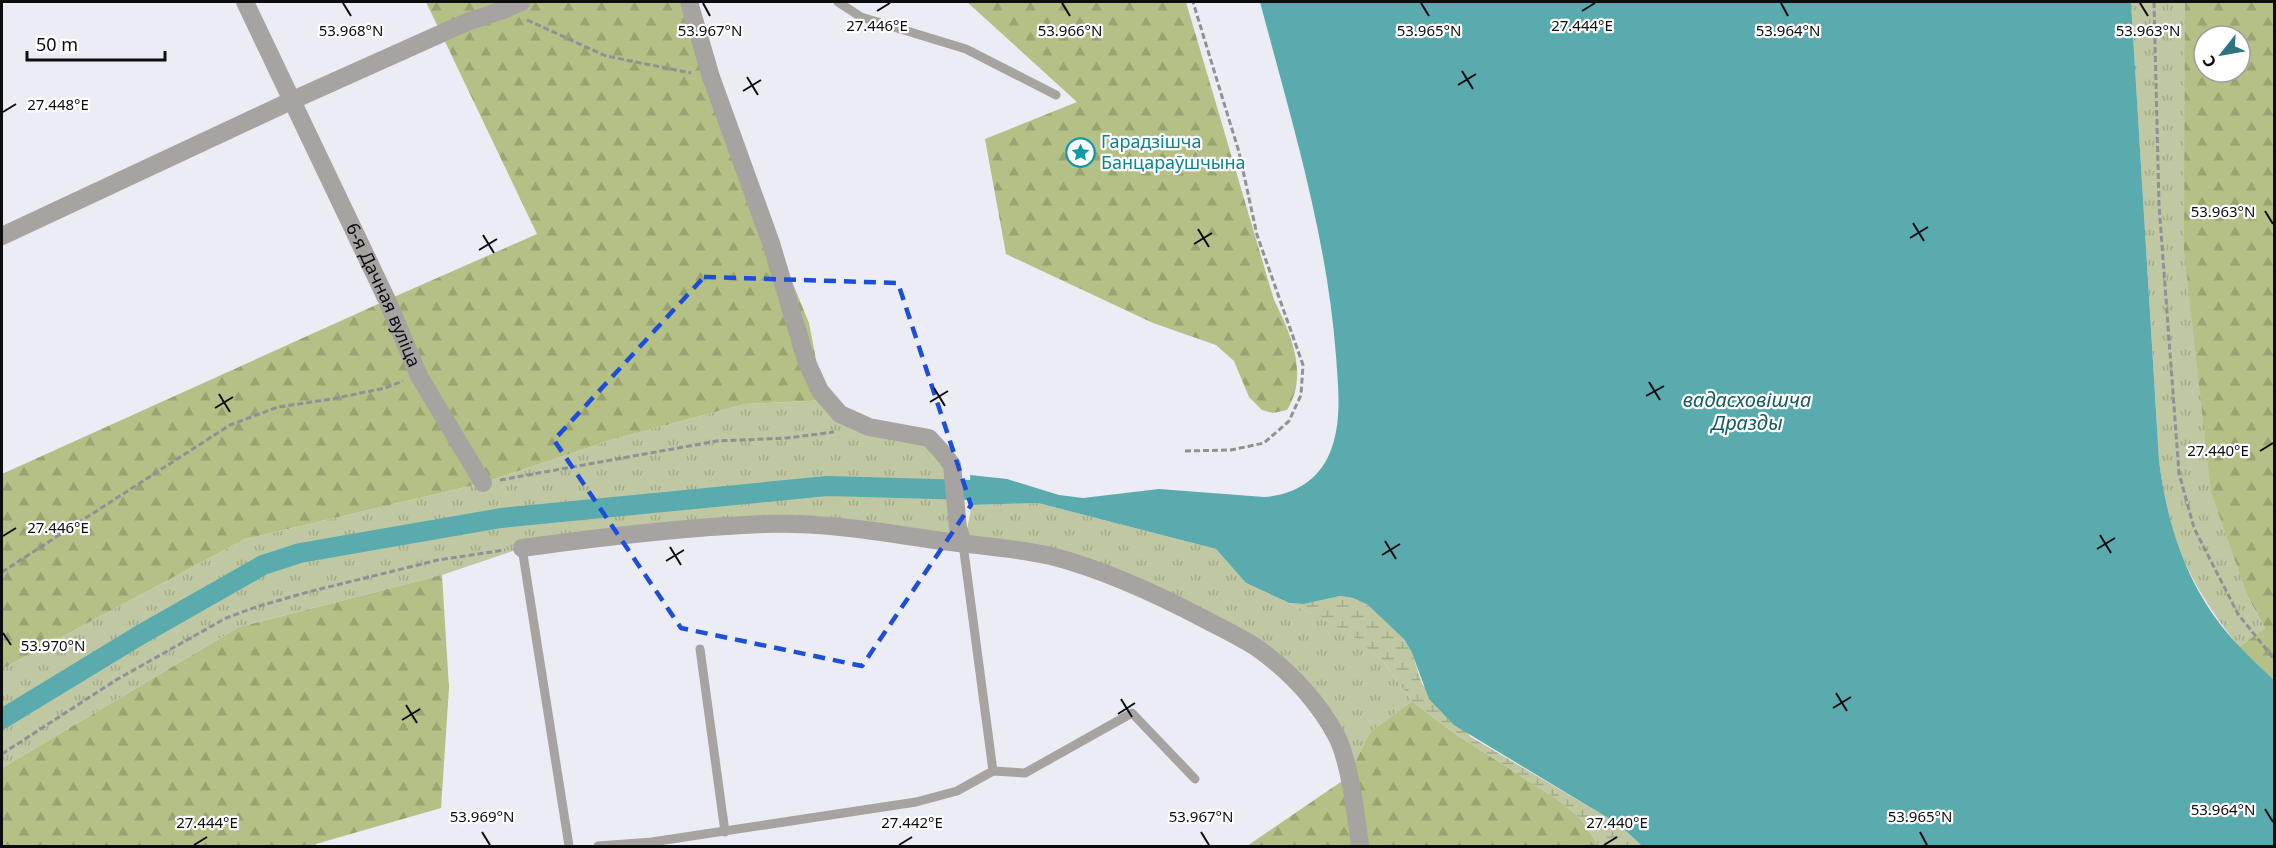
<svg xmlns="http://www.w3.org/2000/svg" width="2276" height="848" font-family="'Noto Sans',sans-serif">
	<style>
		.grass { fill: url(#grass-tufts) }
		.forest { fill: url(#forest-firs); fill-rule: evenodd }
		.wetland { fill: url(#wetland-marsh) }
		.water { fill: #59abae }
		.lines { fill: none; stroke-linecap: round; stroke-linejoin: round }
		.canal { stroke: #59abae; stroke-width: 20 }
		.path { stroke: #909096; stroke-width: 3; stroke-dasharray: 6 3; stroke-linecap: butt }
		.lane { stroke: #a7a3a1; stroke-width: 9 }
		.street { stroke: #a7a3a1; stroke-width: 18 }
		.marked { fill: none; stroke: #1d4ed8; stroke-width: 4.5; stroke-dasharray: 12 8; stroke-linejoin: round }
		.ticks { fill: none; stroke: #0d0d10; stroke-width: 2 }
		.labels { text-anchor: middle; stroke-width: 4.5; stroke-linejoin: round; paint-order: stroke }
		.culture-label { font-size: 18px; fill: #0d838f; stroke: #fff; text-anchor: start }
		.street-label { font-size: 18px; fill: #0d0d10; stroke: #fff }
		.water-label { font-size: 20px; font-style: italic; fill: #165c5f; stroke: #fff }
		.ticks-label { font-size: 15px; text-anchor: middle; fill: #0d0d10; stroke: #fff; stroke-width: 4.5; stroke-linejoin: round; paint-order: stroke }
	</style>
	<defs>
		<pattern id="grass-tufts" width="24" height="20" patternUnits="userSpaceOnUse" patternTransform="scale(1.5)"><rect width="24" height="20" fill="#bfc8a2"/><path d="M3 7l-1-3M5 7V3M7 7l1-3M15 17l-1-3M17 17v-4M19 17l1-3" fill="none" stroke="#a3ab8a"/></pattern>
		<pattern id="forest-firs" width="22" height="20" patternUnits="userSpaceOnUse" patternTransform="scale(1.5)"><rect width="22" height="20" fill="#b4c085"/><path d="M5 1l3.5 6h-7zM16 11l3.5 6h-7z" fill="#9aa472"/></pattern>
		<pattern id="wetland-marsh" width="20" height="14" patternUnits="userSpaceOnUse" patternTransform="scale(1.5)"><rect width="20" height="14" fill="#bfc8a2"/><path d="M1 5h8M5 5V1M11 12h8M15 12V8" fill="none" stroke="#a3ab8a"/></pattern>
	</defs>
	<rect width="100%" height="100%" fill="#ececf5"/>
	<g class="grass">
		<path d="M2131 2H2185L2248 597 2265 628 2239 647C2190 585 2168 539 2159 460Z"/>
		<path d="M828 400 942 452 964 543 972 505 1038 503 1216 549 1246 583 1348 631 1382 660 1412 701 1370 732 1348 777 1337 737 1291 676 1109 575 845 527 522 548 442 575 239 627 2 768V669L245 539 483 483 611 440 745 404Z"/>
	</g>
	<g class="forest">
		<path d="M426 2H695L727 122 809 323 820 380 828 400 745 404 611 440 483 483 245 539 2 669V474L387 300 537 234Z"/>
		<path d="M967 2H1186L1274 300C1291 334 1309 375 1287 410L1273 413 1262 410 1249 397 1234 361 1216 345 1153 323 1006 254 985 139 1077 102Z"/>
		<path d="M2185 2H2274V680L2239 647 2265 628 2248 597 2211 492 2184 250ZM2204 36H2240V72H2204Z"/>
		<path d="M442 575 449 688 441 808 316 844V846H2V768L239 627Z"/>
		<path d="M1412 701 1454 733 1560 801 1580 818 1599 846H1247L1348 777 1370 732Z"/>
	</g>
	<path class="wetland" d="M1340 596 1353 598 1368 605 1394 626 1404 639 1412 653 1422 684 1471 737 1608 818 1624 829 1642 846H1599L1580 818 1560 801 1454 733 1412 701 1382 660 1348 632 1289 603 1304 604Z"/>
	<path class="water" d="M1260 2H2131L2159 460C2167 529 2191 598 2241 648 2251 659 2263 669 2274 680V846H1642L1624 829 1608 818 1454 725 1429 699 1412 653 1404 639 1368 605 1353 598 1340 596 1304 604 1289 603 1246 583 1216 549 1038 503 972 505 970 475 1007 479 1059 495 1083 498 1159 489 1264 497C1296 495 1322 478 1332 447 1342 418 1338 386 1336 356 1327 235 1291 119 1260 2Z"/>
	<g class="lines">
		<path class="canal" d="M2 719 140 635 263 565 300 553 501 518 827 486 971 490"/>
		<g class="path">
			<path d="M2154 2 2159 205 2179 473 2194 528 2238 614 2274 659"/>
			<path d="M527 20 606 56 691 73"/>
			<path d="M1185 451 1231 450 1264 443 1289 421 1301 395 1303 365 1257 235 1239 152 1193 2"/>
			<path d="M500 480 717 441 787 438 834 432"/>
			<path d="M2 572 230 425 278 407 332 399 385 388 403 381"/>
			<path d="M2 754 116 680 226 618 256 607 308 592 438 560 505 550"/>
		</g>
		<g class="lane">
			<path d="M838 2 861 17 966 49 1056 95"/>
			<path d="M963 544 993 771"/>
			<path d="M522 548 569 846"/>
			<path d="M700 649 725 832"/>
			<path d="M598 846 652 842 916 802 957 791 993 771 1025 773 1132 713 1195 779"/>
		</g>
		<g class="street">
			<path id="s1" d="M245 2 387 300 419 376 483 483"/>
			<path d="M689 2 711 77 771 243 806 360 820 391 840 414 869 427 929 438 942 452 952 465 958 528 963 544"/>
			<path d="M2 236 293 100 467 22 503 10 521 2"/>
			<path d="M522 548C602 537 684 527 765 524 820 522 874 531 928 539 969 545 1011 547 1051 556 1106 570 1159 595 1208 621 1225 630 1244 639 1260 650 1290 672 1318 702 1336 735 1350 761 1356 816 1360 846"/>
		</g>
	</g>
	<path class="marked" d="M704 277 898 283 971 505 862 666 681 628 554 440Z"/>
	<path class="ticks" d="M343 3 351 16M703 3 710 16M1062 3 1070 16M1421 3 1429 16M1781 3 1788 16M2140 3 2148 16M877 11 890 3M1582 11 1595 3M1462 71 1473 89M747 77 758 95M1458 85 1476 74M743 91 761 80M3 112 16 104M2265 211 2273 224M1913 223 1924 241M1198 229 1209 247M483 235 494 253M1910 238 1928 227M1194 244 1212 233M479 250 497 239M1649 382 1660 400M934 388 945 406M219 394 230 412M1646 396 1664 386M930 402 948 391M215 408 233 397M2260 451 2273 443M2100 535 2111 553M3 536 16 528M1385 541 1396 559M670 547 681 565M2097 549 2115 538M1382 555 1400 544M666 561 684 550M3 633 11 645M1836 693 1847 711M1121 699 1132 717M406 705 417 723M1833 708 1851 697M1118 714 1135 703M402 720 420 709M2265 809 2273 822M482 832 490 845M1201 832 1209 845M1920 832 1927 845M194 845 207 837M899 845 912 837M1604 845 1617 837"/>
	<defs>
		<symbol id="sight-ring" viewBox="-11 -11 22 22"><circle r="9.5" fill="#fff" stroke="#0f9aa8" stroke-width="1.5"/><path d="M0-6L1.8-2.2L6-1.7L2.9 1.2L3.7 5.4L0 3.3L-3.7 5.4L-2.9 1.2L-6-1.7L-1.8-2.2Z" fill="#0f9aa8"/></symbol>
	</defs>
	<g fill-rule="evenodd">
		<use href="#sight-ring" x="1064" y="136" width="33" height="33"/>
	</g>
	<g class="labels">
		<g class="culture-label">
			<text x="1101" y="148">Гарадзішча<tspan x="1101" dy="21">Банцараўшчына</tspan></text>
		</g>
		<g class="street-label">
			<text dy="6" stroke="none"><textPath href="#s1" startOffset="324">6-я Дачная вуліца</textPath></text>
		</g>
		<g class="water-label">
			<text x="1747" y="407">вадасховішча<tspan x="1747" dy="23">Дразды</tspan></text>
		</g>
	</g>
	<g class="ticks-label">
		<text x="877" y="31">27.446°E</text>
		<text x="1582" y="31">27.444°E</text>
		<text x="1429" y="36">53.965°N</text>
		<text x="351" y="36">53.968°N</text>
		<text x="710" y="36">53.967°N</text>
		<text x="1070" y="36">53.966°N</text>
		<text x="1788" y="36">53.964°N</text>
		<text x="2148" y="36">53.963°N</text>
		<text x="58" y="110">27.448°E</text>
		<text x="2223" y="217">53.963°N</text>
		<text x="2218" y="456">27.440°E</text>
		<text x="58" y="533">27.446°E</text>
		<text x="53" y="651">53.970°N</text>
		<text x="2223" y="815">53.964°N</text>
		<text x="482" y="822">53.969°N</text>
		<text x="1201" y="822">53.967°N</text>
		<text x="1920" y="822">53.965°N</text>
		<text x="207" y="828">27.444°E</text>
		<text x="912" y="828">27.442°E</text>
		<text x="1617" y="828">27.440°E</text>
	</g>
	<rect width="2276" height="848" fill="none" stroke="#0d0d10" stroke-width="6"/>
	<g transform="translate(2222 54) rotate(239)"><circle r="28" fill="#ffffff" stroke="#9e9e9f" stroke-width="1.5"/>
	<path d="M0-4.5L10 22L0 15L-10 22Z" fill="#2e7382"/>
	<text y="-9" font-size="16" font-weight="bold" text-anchor="middle" fill="#0d0d10">С</text>
	</g>
	<path d="M27 51v9h138v-9" fill="none" stroke="#0d0d10" stroke-width="3"/>
	<text x="36" y="51" font-size="18" fill="#0d0d10" stroke="#ffffff" stroke-width="4.5" paint-order="stroke">50 m</text>
</svg>
